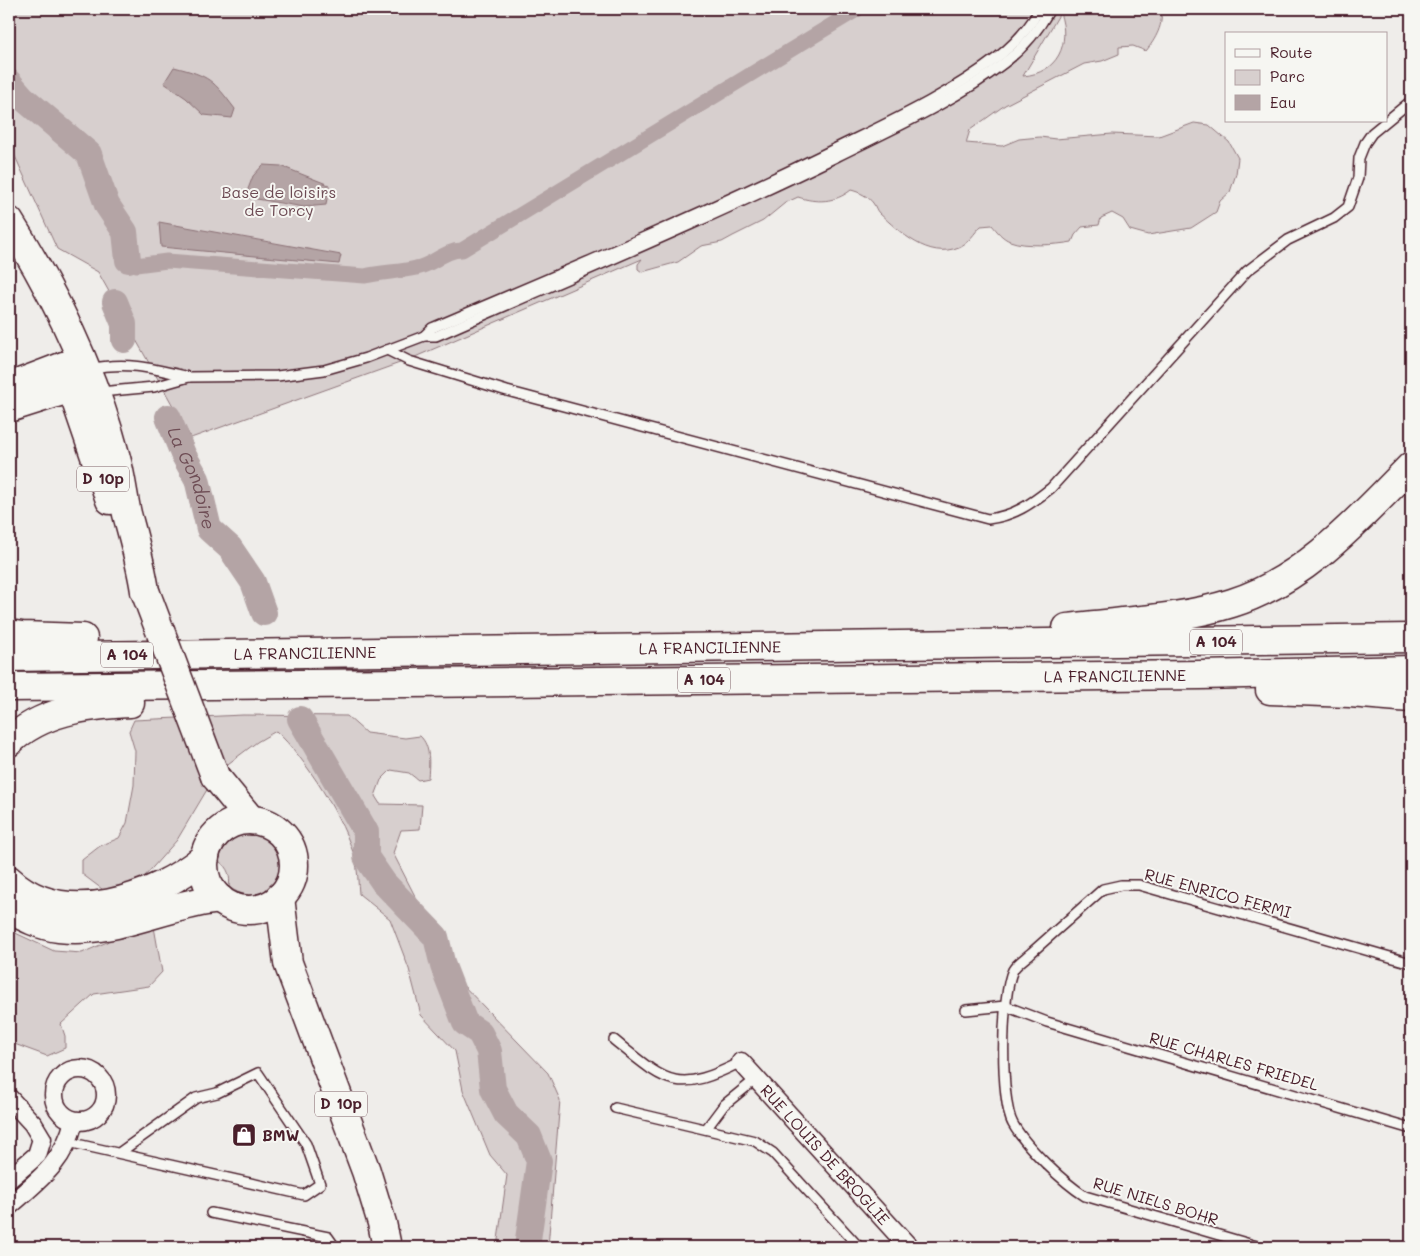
<svg xmlns="http://www.w3.org/2000/svg" width="1420" height="1256" font-family="Mali,sans-serif">
	<style>
		.green { fill: #d7cfce; stroke: #90777c; fill-rule: evenodd }
		.water { fill: #b4a4a5; stroke: #8a6f74 }
		.lines { fill: none; stroke-linecap: round; stroke-linejoin: round }
		.canal { stroke: #b4a4a5; stroke-width: 15 }
		.river { stroke: #b4a4a5; stroke-width: 26 }
		.lane-casing { stroke: #4a1f2b; stroke-width: 12 }
		.street-casing { stroke: #4a1f2b; stroke-width: 21 }
		.primary-casing { stroke: #4a1f2b; stroke-width: 31 }
		.highway-casing { stroke: #4a1f2b; stroke-width: 31 }
		.lane { stroke: #f6f6f2; stroke-width: 9 }
		.street { stroke: #f6f6f2; stroke-width: 18 }
		.primary { stroke: #f6f6f2; stroke-width: 28 }
		.highway { stroke: #f6f6f2; stroke-width: 28 }
		.primary-bridge-casing { stroke: #4a1f2b; stroke-width: 31; stroke-linecap: butt }
		.primary-bridge { stroke: #f6f6f2; stroke-width: 28 }
		.labels { text-anchor: middle; stroke-width: 4; stroke-linejoin: round; paint-order: stroke }
		.shield { fill: #f6f6f2; stroke: #7e6067; stroke-width: 1 }
		.shield-label { font-size: 15px; font-weight: bold; fill: #4a1f2b }
		.park-label { font-size: 16px; fill: #6d4b54; stroke: #f6f6f2 }
		.street-label { font-size: 16px; fill: #4a1f2b; stroke: #f6f6f2 }
		.poi-label { font-size: 16px; font-weight: bold; fill: #4a1f2b; stroke: #f6f6f2; text-anchor: start }
		.water-label { font-size: 18px; font-style: italic; fill: #6f4e56; stroke: #f6f6f2 }
	</style>
	<rect width="100%" height="100%" fill="#efedea"/>
	<filter id="ink" filterUnits="userSpaceOnUse"><feTurbulence type="fractalNoise" baseFrequency=".02" numOctaves="2"/><feDisplacementMap in="SourceGraphic" scale="10" xChannelSelector="R" yChannelSelector="G"/><feConvolveMatrix kernelMatrix="1 2 1 2 8 2 1 2 1" color-interpolation-filters="sRGB"/></filter>
	<g filter="url(#ink)">
		<g class="green">
			<path d="M9 9H1160C1165 23 1155 40 1146 51L1133 46 1119 47V54L1102 61 1084 64 1005 105 970 130 966 143 1002 146 1019 139 1040 137 1056 139 1112 134 1159 136 1194 123 1209 125 1229 142 1238 158 1236 174 1230 192 1220 201 1216 212 1191 228 1148 235 1130 230 1123 219 1112 213 1101 218 1099 225 1082 227 1075 235 1072 242C1056 245 1025 247 1010 241 1002 238 997 231 992 225L981 226C974 233 969 243 959 247 928 260 900 232 879 213 876 210 876 207 873 203 868 196 859 192 851 190 835 203 816 203 798 197L785 203 763 221 733 236 722 242 701 246 678 262 642 272 638 269V264L642 259 408 360 191 438 98 272 57 249 9 143ZM1060 13C1071 44 1058 73 1023 76Z"/>
			<path d="M243 715 347 716 366 733 405 738 420 736C431 746 429 764 428 778L418 780 409 773 391 770 381 780 375 796 380 804 422 805 420 829 401 830 393 853 458 980 548 1073 560 1100 548 1247H497L507 1175 490 1155 463 1090 455 1051 421 1015 409 969 390 919 359 894C358 883 358 870 355 859 345 821 305 757 276 731L257 742 212 776 208 788 177 840 145 876 162 972 149 986 94 994 61 1024 65 1036V1048L47 1056 9 1042V930L54 951 82 953 107 942 102 889 82 874V860L100 846 119 838 127 823 134 785 135 751 129 731 134 720Z"/>
			<path d="M255 834C305 848 272 918 229 887 231 876 228 868 219 861 223 842 237 833 255 834Z"/>
		</g>
		<g class="water">
			<path d="M174 67C210 76 213 80 235 109L232 118 204 115 186 98 164 83Z"/>
			<path d="M263 165 281 166 329 185 326 205 304 207 245 197 253 176Z"/>
			<path d="M159 222 341 255 339 264 161 247Z"/>
		</g>
		<g class="lines">
			<path class="canal" d="M128 260 136 265 167 261 365 276C382 272 399 272 416 268 433 265 444 250 462 250L858 9"/>
			<g class="river">
				<path d="M9 82 23 98 89 154 107 205 125 232 128 260"/>
				<path d="M115 302 124 324V340"/>
				<path id="s1" d="M168 417 183 454 197 479 209 529 230 548 253 582 264 613"/>
				<path d="M300 719 366 832V857L384 883 436 937 443 966 465 1023 480 1033 489 1051 493 1089 506 1114 529 1136 539 1161 527 1247"/>
			</g>
			<defs>
				<g id="lane">
					<path d="M424 336 432 328C562 273 693 218 820 156 880 126 945 98 998 57 1016 43 1029 28 1040 9"/>
					<path d="M387 350 409 361 507 391 988 519C1014 516 1031 504 1051 488L1247 271 1288 240 1334 218 1348 207 1358 178 1359 158 1365 143 1372 133 1411 101"/>
					<path d="M88 369C127 361 152 368 189 377"/>
					<path d="M100 392 154 387 189 377 277 376 324 370 366 358 424 336H436C570 277 705 221 836 157 892 129 954 102 1004 63 1024 48 1038 31 1050 9"/>
					<path d="M966 1010 1005 1006 1047 1022 1411 1129"/>
					<path d="M614 1040C667 1083 676 1095 741 1062"/>
					<path d="M615 1108 755 1141 773 1153 859 1247"/>
					<path d="M706 1129 724 1105 756 1079"/>
					<path d="M68 1142 304 1195 320 1184 306 1144 258 1073 217 1093 196 1098 119 1153"/>
					<path d="M211 1213 328 1237 335 1247"/>
					<path d="M1260 1247 1085 1196C1063 1182 1026 1147 1013 1124 1000 1102 1001 994 1013 970 1016 964 1027 957 1032 952 1056 931 1079 910 1103 889L1121 885H1139L1411 963"/>
				</g>
				<g id="street">
					<path id="s2" d="M741 1062 909 1247"/>
					<circle cx="80" cy="1095" r="26"/>
					<path d="M9 1098 33 1124 42 1139 37 1155 9 1179"/>
					<path d="M9 1206C40 1179 64 1162 74 1121"/>
				</g>
				<g id="primary">
					<path d="M9 221C55 294 94 374 116 458 121 476 123 495 127 514 134 540 141 564 145 591"/>
					<path d="M64 366 110 500"/>
					<path d="M215 776 251 820"/>
					<circle cx="249" cy="865" r="45"/>
					<path d="M280 897 288 963 366 1171 382 1223 387 1247"/>
				</g>
				<g id="highway">
					<path d="M9 387 64 366"/>
					<path d="M9 408 72 388"/>
					<path d="M1067 628C1121 621 1179 620 1232 603 1305 580 1359 519 1411 466"/>
					<path d="M9 634 22 636 83 638"/>
					<path id="s3" d="M9 657 1411 638"/>
					<path id="s4" d="M9 687 1201 675 1411 670"/>
					<path d="M1270 690 1350 693 1411 698"/>
					<path d="M9 742C41 711 87 705 130 703"/>
					<path d="M9 880C64 931 155 899 205 857"/>
					<path d="M9 909C24 917 41 926 59 928 113 935 167 904 220 899"/>
				</g>
			</defs>
			<use href="#lane" class="lane-casing"/>
			<use href="#street" class="street-casing"/>
			<use href="#primary" class="primary-casing"/>
			<use href="#highway" class="highway-casing"/>
			<use href="#lane" class="lane"/>
			<use href="#street" class="street"/>
			<use href="#primary" class="primary"/>
			<use href="#highway" class="highway"/>
			<defs>
				<path id="primary-bridge" d="M145 591 215 776"/>
			</defs>
			<use href="#primary-bridge" class="primary-bridge-casing"/>
			<use href="#primary-bridge" class="primary-bridge"/>
		</g>
	</g>
	<defs>
		<symbol id="shop-square" viewBox="-11 -11 22 22"><rect x="-9" y="-9" width="18" height="18" rx="4" fill="#4a1f2b" stroke="#f6f6f2"/><path d="M-5-2.5h2.3a2.7 3.5 0 0 1 5.4 0H5L5.5 6h-11ZM-1.5-2.5h3a1.5 2.3 0 0 0-3 0Z" fill="#fff"/></symbol>
	</defs>
	<g fill-rule="evenodd">
		<use href="#shop-square" x="230" y="1121" width="28" height="28"/>
	</g>
	<g class="labels">
		<g class="shield">
			<rect x="77" y="466.5" width="52" height="25" rx="4"/>
			<rect x="1190" y="629.5" width="52" height="25" rx="4"/>
			<rect x="101" y="642.5" width="52" height="25" rx="4"/>
			<rect x="678" y="667.5" width="52" height="25" rx="4"/>
			<rect x="315" y="1091.5" width="52" height="25" rx="4"/>
		</g>
		<g class="shield-label">
			<text x="103" y="484">D 10p</text>
			<text x="1216" y="647">A 104</text>
			<text x="127" y="660">A 104</text>
			<text x="704" y="685">A 104</text>
			<text x="341" y="1109">D 10p</text>
		</g>
		<g class="park-label">
			<text x="279" y="198">Base de loisirs<tspan x="279" dy="18">de Torcy</tspan></text>
		</g>
		<g class="street-label">
			<text dy="6" stroke="none"><textPath href="#s3" startOffset="701">LA FRANCILIENNE</textPath></text>
			<text dy="6" stroke="none"><textPath href="#s3" startOffset="296">LA FRANCILIENNE</textPath></text>
			<text dy="6" stroke="none"><textPath href="#s4" startOffset="1106">LA FRANCILIENNE</textPath></text>
			<text transform="translate(1218 893) rotate(15)" y="6">RUE ENRICO FERMI</text>
			<text transform="translate(1234 1061) rotate(16)" y="6">RUE CHARLES FRIEDEL</text>
			<text dy="6" stroke="none"><textPath href="#s2" startOffset="125">RUE LOUIS DE BROGLIE</textPath></text>
			<text transform="translate(1156 1201) rotate(17)" y="6">RUE NIELS BOHR</text>
		</g>
		<g class="poi-label">
			<text x="262" y="1141">BMW</text>
		</g>
		<g class="water-label">
			<text dy="6" stroke="none"><textPath href="#s1" startOffset="66">La Gondoire</textPath></text>
		</g>
	</g>
	<rect width="1420" height="1256" fill="none" stroke="#f6f6f2" stroke-width="30"/>
	<rect x="15" y="15" width="1390" height="1226" fill="none" stroke="#4a1f2b" stroke-width="2" filter="url(#ink)"/>
	<rect x="1225" y="32" width="162" height="90" fill="#f6f6f2" stroke="#b1a0a2"/>
	<rect x="1235" y="49" width="25" height="8" fill="#f6f6f2" stroke="#b1a0a2"/>
	<text x="1270" y="58" font-size="15" fill="#4a1f2b">Route</text>
	<rect x="1235" y="70" width="25" height="15" fill="#d7cfce" stroke="#b1a0a2"/>
	<text x="1270" y="82" font-size="15" fill="#4a1f2b">Parc</text>
	<rect x="1235" y="95" width="25" height="15" fill="#b4a4a5" stroke="#b1a0a2"/>
	<text x="1270" y="108" font-size="15" fill="#4a1f2b">Eau</text>
</svg>
